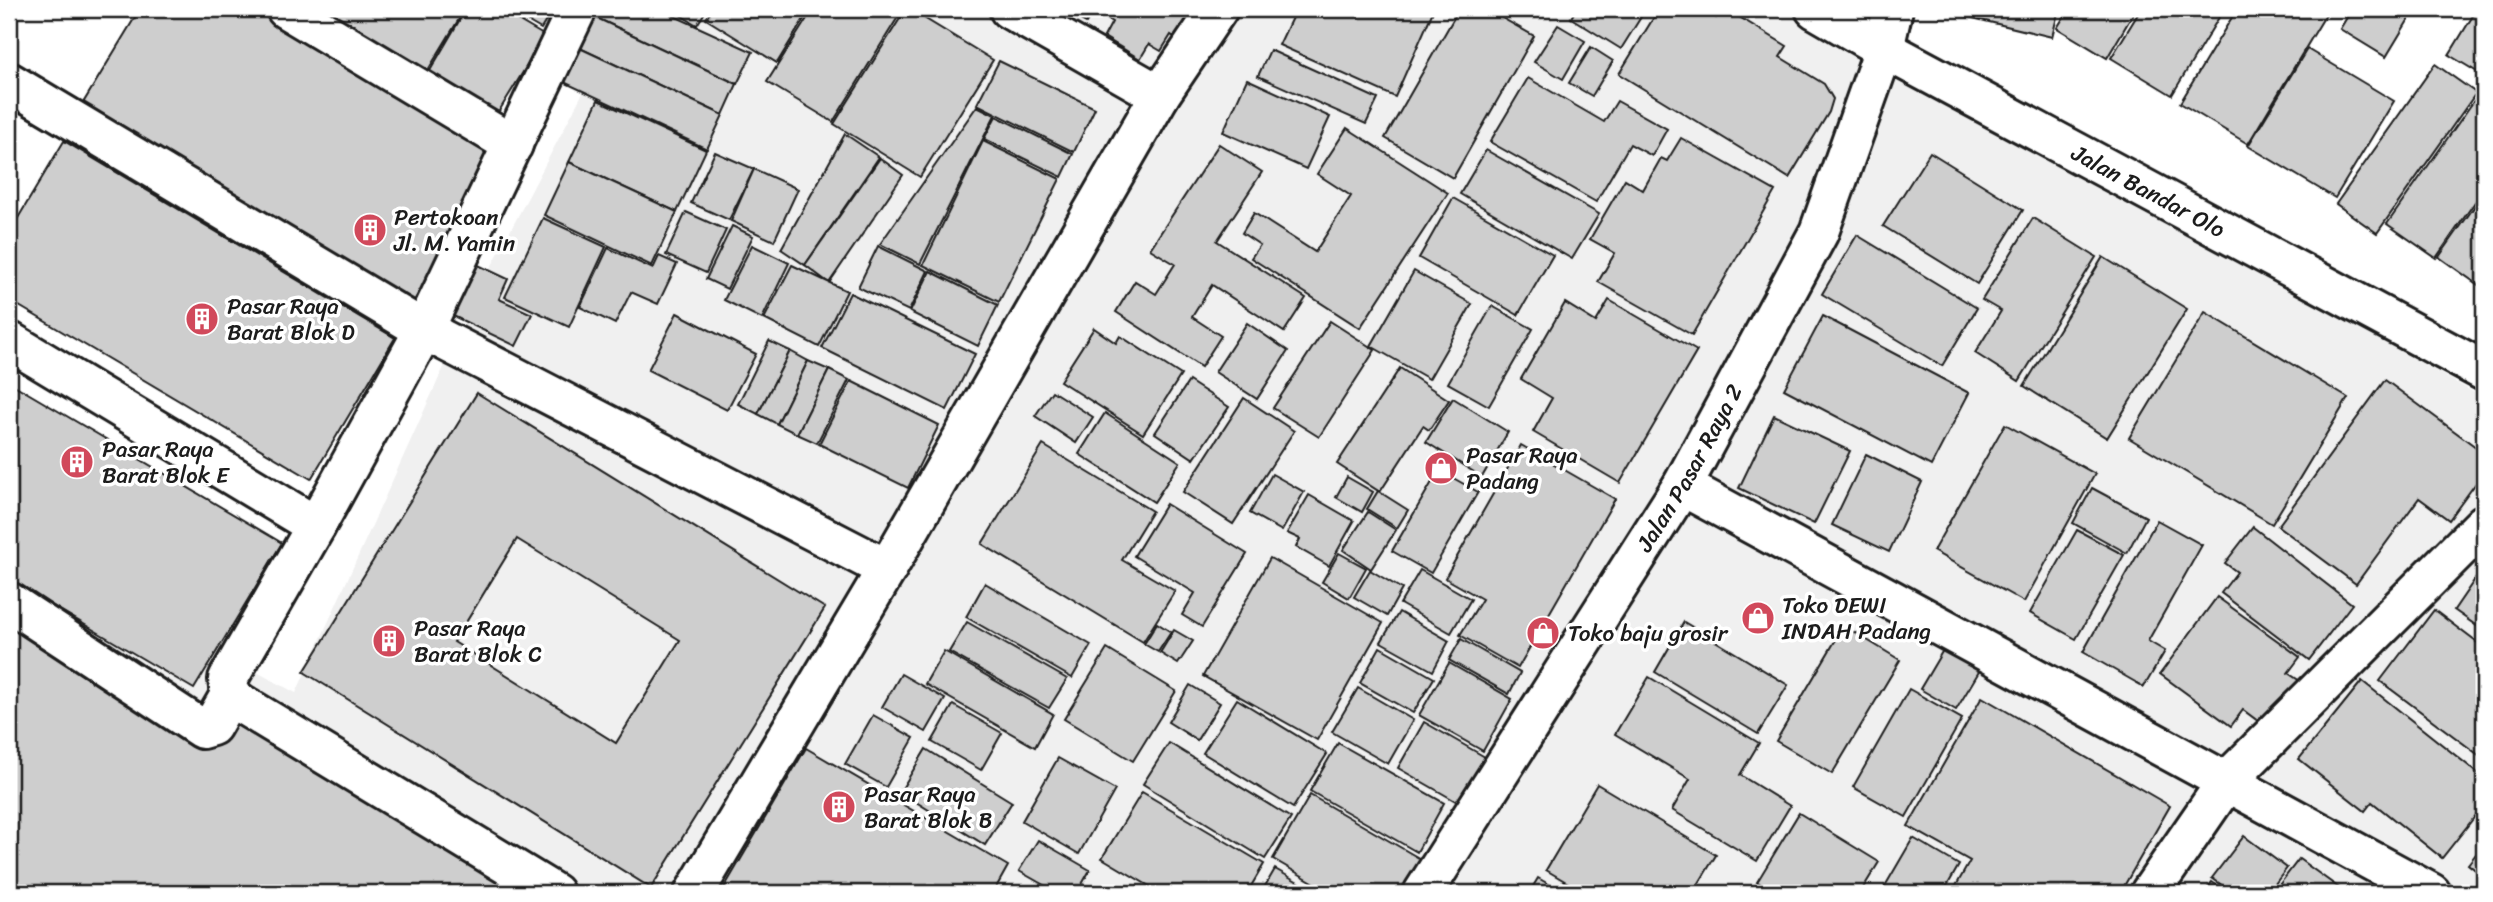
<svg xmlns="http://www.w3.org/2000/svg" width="2493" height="902" font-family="Sriracha,sans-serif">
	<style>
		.built { fill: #f0f0f0 }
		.building { fill: #cecece; stroke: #1c1c1c; stroke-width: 2; fill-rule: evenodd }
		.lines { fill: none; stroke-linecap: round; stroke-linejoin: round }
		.minor-casing { stroke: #1c1c1c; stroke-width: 44 }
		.tertiary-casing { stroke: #1c1c1c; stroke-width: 44 }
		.minor { stroke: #fff; stroke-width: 38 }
		.tertiary { stroke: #fff; stroke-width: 38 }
		.labels { text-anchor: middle; stroke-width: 7; stroke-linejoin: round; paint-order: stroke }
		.street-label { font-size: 23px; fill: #1c1c1c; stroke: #fff }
		.poi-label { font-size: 23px; fill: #1c1c1c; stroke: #fff; text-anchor: start }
	</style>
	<rect width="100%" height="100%" fill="#fff"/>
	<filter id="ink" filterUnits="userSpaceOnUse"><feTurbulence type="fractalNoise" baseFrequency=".0143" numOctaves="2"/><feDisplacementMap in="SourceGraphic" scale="14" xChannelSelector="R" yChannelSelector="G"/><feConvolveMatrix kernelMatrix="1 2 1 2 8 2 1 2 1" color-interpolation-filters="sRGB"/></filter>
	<g filter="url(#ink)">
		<path class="built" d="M627 9H1785L2484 398V893H9V539L296 693 478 292Z"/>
		<g class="building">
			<path d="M140 9H261L502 154 411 306 80 108Z"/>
			<path d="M334 9H465L422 80 326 22Z"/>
			<path d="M466 9H499L545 36 493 121 424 81Z"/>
			<path d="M506 9H553L541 29Z"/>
			<path d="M585 9H659L753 52 737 84 584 12Z"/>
			<path d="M670 9H707L697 25Z"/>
			<path d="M712 9H810L777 63 706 19Z"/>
			<path d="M813 9H903L833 122 767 82Z"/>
			<path d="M906 9H909L993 60 920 177 834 124Z"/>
			<path d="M1060 9H1094L1086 23Z"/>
			<path d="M1096 9H1208L1186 45 1171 35 1161 51 1149 44 1140 59 1104 37 1112 22 1094 11Z"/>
			<path d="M1296 9H1434L1395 97 1279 45Z"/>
			<path d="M1459 9H1486L1534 36 1453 178 1385 138Z"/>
			<path d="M1576 9H1646L1621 49 1571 18Z"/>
			<path d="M1659 9H1701L1716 18 1722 9H1726L1787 46 1780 57 1824 84 1833 99 1829 112 1789 178 1619 74Z"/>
			<path d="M1935 9H2059L2052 37Z"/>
			<path d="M2069 9H2136L2107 58 2057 28Z"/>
			<path d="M2141 9H2224L2172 95 2111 58Z"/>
			<path d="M2237 9H2329L2248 144 2180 103Z"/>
			<path d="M2352 9H2415L2386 57 2340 29Z"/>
			<path d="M2477 9H2484V76L2449 55Z"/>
			<path d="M584 12 737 84 723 115 569 43Z"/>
			<path d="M1558 25 1585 41 1563 79 1534 62Z"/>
			<path d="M569 43 723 115 707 149 553 77Z"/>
			<path d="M1591 47 1613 61 1592 96 1569 83Z"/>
			<path d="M2307 49 2394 101 2335 198 2248 146Z"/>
			<path d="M1270 50 1378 99 1366 124 1258 76Z"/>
			<path d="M999 61 1095 108 1074 152 977 104Z"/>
			<path d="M2435 64 2476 93 2377 233 2336 204Z"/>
			<path d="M1528 78 1604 122 1617 101 1667 129 1652 156 1630 144 1596 202 1490 142Z"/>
			<path d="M1247 79 1330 117 1306 169 1223 132Z"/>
			<path d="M2478 95 2484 99V189L2436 258 2387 224Z"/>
			<path d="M598 100 706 150 677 212 569 162Z"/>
			<path d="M977 106 995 115 920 264 880 244Z"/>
			<path d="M996 116 1073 154 1062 177 984 139Z"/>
			<path d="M1347 128 1448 193 1360 328 1251 258 1260 245 1242 233 1254 213 1315 252 1351 196 1317 174Z"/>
			<path d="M845 134 879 157 805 265 781 249Z"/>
			<path d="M1681 138 1775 191 1692 335 1598 282 1615 253 1590 239 1625 179 1643 190 1661 158 1667 161Z"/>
			<path d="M64 141 395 338 311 479 9 300V233Z"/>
			<path d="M983 141 1060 179 999 302 923 265Z"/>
			<path d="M1219 144 1262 172 1217 241 1306 298 1284 332 1212 285 1192 317 1221 336 1201 367 1116 312 1135 281 1156 294 1175 264 1150 249Z"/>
			<path d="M1486 150 1599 214 1572 259 1460 194Z"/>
			<path d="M715 152 754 169 729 220 691 203Z"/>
			<path d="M1930 152 2023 210 1977 284 1883 226Z"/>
			<path d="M880 158 903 175 829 283 805 265Z"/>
			<path d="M569 162 677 212 652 266 544 215Z"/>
			<path d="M754 169 798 189 774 241 731 221Z"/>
			<path d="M2484 193V289L2439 257Z"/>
			<path d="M1453 198 1553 255 1518 315 1419 258Z"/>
			<path d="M686 212 726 230 706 273 666 255Z"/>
			<path d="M543 218 606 247 569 327 505 297Z"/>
			<path d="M2033 218 2096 257 2019 381 1975 353 2001 311 1982 300Z"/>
			<path d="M732 226 753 236 727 289 706 279Z"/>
			<path d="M1857 235 1977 308 1942 366 1822 294Z"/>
			<path d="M752 245 789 263 762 319 724 300Z"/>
			<path d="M878 246 928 271 909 311 858 287Z"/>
			<path d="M608 248 653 269 659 256 677 264 658 304 631 292 615 324 580 307Z"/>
			<path d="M2103 257 2187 309 2107 438 2024 386Z"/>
			<path d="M476 264 508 279 499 299 532 314 516 346 451 315Z"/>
			<path d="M792 265 847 291 819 347 764 319Z"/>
			<path d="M930 271 998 305 978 346 910 312Z"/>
			<path d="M1414 271 1472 304 1429 379 1371 346Z"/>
			<path d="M850 293 975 354 947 410 822 348Z"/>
			<path d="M1609 300 1697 351 1620 483 1533 432 1552 398 1521 379 1565 303 1596 322Z"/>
			<path d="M1492 306 1533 329 1489 406 1448 383Z"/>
			<path d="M2205 312 2348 398 2272 524 2129 438Z"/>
			<path d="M677 313 756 354 727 410 648 370Z"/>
			<path d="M1823 316 1969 393 1931 466 1784 389Z"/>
			<path d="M1330 321 1375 350 1319 437 1273 408Z"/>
			<path d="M1247 323 1288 351 1257 399 1215 372Z"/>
			<path d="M1094 328 1116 343 1120 336 1181 375 1143 434 1060 381Z"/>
			<path d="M769 341 790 351 758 414 738 404Z"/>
			<path d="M790 351 808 361 777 424 758 414Z"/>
			<path d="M808 361 829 370 797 434 777 424Z"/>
			<path d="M1400 368 1449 400 1429 430 1423 426 1380 492 1337 464Z"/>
			<path d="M829 370 849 380 817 443 797 434Z"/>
			<path d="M2385 380 2484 453V472L2449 520 2419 498 2356 584 2278 526Z"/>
			<path d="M851 381 939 425 908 488 819 444Z"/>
			<path d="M1189 381 1229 407 1194 459 1155 433Z"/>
			<path d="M9 382 282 543 194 689 9 580Z"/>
			<path d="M1052 391 1093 417 1076 443 1035 416Z"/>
			<path d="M477 393 825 608 651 888 304 672ZM517 539 680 640 616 743 454 642Z"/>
			<path d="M1244 398 1294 431 1233 524 1183 492Z"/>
			<path d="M1453 398 1508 432 1482 477 1426 442Z"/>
			<path d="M1105 413 1180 462 1154 502 1079 454Z"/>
			<path d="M1774 415 1850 451 1814 524 1739 488Z"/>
			<path d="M2005 424 2095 474 2024 602 1933 551Z"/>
			<path d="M1043 445 1152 511 1122 560 1175 591 1143 642 982 544Z"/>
			<path d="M1521 445 1615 499 1518 668 1460 635 1482 599 1445 578Z"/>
			<path d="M1866 454 1922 482 1889 552 1832 525Z"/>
			<path d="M1439 470 1478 492 1431 573 1392 551Z"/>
			<path d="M1272 474 1304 492 1282 531 1250 513Z"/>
			<path d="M1347 477 1373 492 1362 512 1336 497Z"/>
			<path d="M2092 488 2146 517 2127 553 2073 523Z"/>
			<path d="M1378 491 1408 510 1397 528 1367 509Z"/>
			<path d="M1309 495 1354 521 1329 566 1296 547 1300 539 1287 533Z"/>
			<path d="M1166 504 1247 554 1202 627 1182 615 1195 593 1134 556Z"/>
			<path d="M1368 512 1396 530 1371 569 1343 550Z"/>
			<path d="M2157 520 2202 545 2148 641 2165 651 2144 687 2083 652Z"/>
			<path d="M2253 527 2352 604 2309 660 2221 593 2237 572 2225 563Z"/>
			<path d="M2077 530 2124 555 2076 639 2030 613Z"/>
			<path d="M1339 553 1366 568 1349 598 1322 582Z"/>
			<path d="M1270 558 1383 623 1317 740 1203 676Z"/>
			<path d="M2484 566V631L2454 610Z"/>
			<path d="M1370 570 1402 589 1387 616 1354 597Z"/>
			<path d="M1420 570 1471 599 1451 633 1400 604Z"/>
			<path d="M985 583 1091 645 1072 678 966 617Z"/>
			<path d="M2217 597 2300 657 2288 673 2300 681 2266 727 2243 710 2231 726 2160 674Z"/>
			<path d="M2434 610 2484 648V759L2380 681Z"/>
			<path d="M1399 612 1449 641 1433 671 1381 642Z"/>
			<path d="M9 622 212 746 230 718 520 893H9Z"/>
			<path d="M967 622 1067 679 1049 708 949 652Z"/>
			<path d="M1684 622 1788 685 1758 734 1655 672Z"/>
			<path d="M1157 623 1171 632 1158 652 1144 644Z"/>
			<path d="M1844 626 1900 660 1832 774 1776 741Z"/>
			<path d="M1174 630 1193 641 1178 664 1160 653Z"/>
			<path d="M1461 639 1520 673 1509 694 1449 660Z"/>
			<path d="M1380 647 1434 678 1413 713 1360 683Z"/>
			<path d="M1107 649 1176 691 1133 761 1064 719Z"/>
			<path d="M1943 650 1980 670 1956 710 1920 689Z"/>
			<path d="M944 651 1053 714 1035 747 925 684Z"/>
			<path d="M1449 663 1512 699 1483 751 1419 715Z"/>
			<path d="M901 674 945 699 926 732 882 707Z"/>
			<path d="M1649 677 1759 743 1740 775 1790 806 1757 861 1672 810 1690 779 1615 734Z"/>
			<path d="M2362 681 2484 778V805L2442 858 2372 802 2365 811 2299 759Z"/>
			<path d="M1190 685 1220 703 1197 740 1168 722Z"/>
			<path d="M1358 688 1413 720 1388 764 1332 732Z"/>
			<path d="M1909 689 1962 719 1906 817 1853 787Z"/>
			<path d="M1982 697 2170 806 2120 893H1952L1970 861 1908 826Z"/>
			<path d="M1237 699 1327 754 1293 808 1203 753Z"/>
			<path d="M953 705 1002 733 981 770 932 742Z"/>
			<path d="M873 715 914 738 886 787 845 764Z"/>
			<path d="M1424 722 1485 757 1459 803 1398 768Z"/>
			<path d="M1169 743 1291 818 1265 859 1143 784Z"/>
			<path d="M1338 743 1444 803 1417 852 1310 791Z"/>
			<path d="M806 748 1008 866 993 893H721Z"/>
			<path d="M926 749 1012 802 985 845 900 792Z"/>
			<path d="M1058 758 1115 790 1079 854 1022 821Z"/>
			<path d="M1597 784 1716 855 1693 893H1585L1546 870Z"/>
			<path d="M1142 792 1264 864 1247 893H1161L1102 858Z"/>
			<path d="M1310 795 1424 861 1406 893H1332L1273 859Z"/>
			<path d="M1799 813 1879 862 1860 893H1765L1768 888 1757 882Z"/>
			<path d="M2244 836 2287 868 2268 893H2233L2212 878Z"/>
			<path d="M1913 838 1959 865 1943 893H1881Z"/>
			<path d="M1038 840 1090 870 1077 893H1058L1019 871Z"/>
			<path d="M2484 844V877L2468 864Z"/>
			<path d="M2299 859 2346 893H2273Z"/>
			<path d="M1275 869 1318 893H1261Z"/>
			<path d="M1538 878 1564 893H1529Z"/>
			<path d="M2212 882 2228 893H2204Z"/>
		</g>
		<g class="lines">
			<defs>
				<g id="minor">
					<path d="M286 9 513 145"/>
					<path d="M1009 9 1160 95"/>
					<path d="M9 82 424 330 887 569"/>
					<path d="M9 341 316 526"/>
					<path d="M1682 486 2431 893"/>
					<path d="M9 602 202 729 212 726 230 695"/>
					<path d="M554 893 240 703 230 695 228 679 316 526 424 330 577 9"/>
					<path d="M694 893 887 569 1160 95 1218 9"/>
					<path id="s1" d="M1423 893 1682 486 1819 232 1884 49 1893 9"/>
					<path d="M2150 893 2227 781 2484 524"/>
				</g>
				<g id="tertiary">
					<path id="s2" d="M1815 9 1884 49 2484 371"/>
				</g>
			</defs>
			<use href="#minor" class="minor-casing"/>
			<use href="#tertiary" class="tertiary-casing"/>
			<use href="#minor" class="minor"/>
			<use href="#tertiary" class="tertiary"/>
		</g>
	</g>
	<defs>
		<symbol id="building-disc" viewBox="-11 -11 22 22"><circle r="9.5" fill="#d1495b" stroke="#fff"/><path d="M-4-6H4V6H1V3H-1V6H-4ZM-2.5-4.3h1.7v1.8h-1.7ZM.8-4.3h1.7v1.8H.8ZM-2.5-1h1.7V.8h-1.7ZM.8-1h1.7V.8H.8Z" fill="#fff"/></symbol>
		<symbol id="shop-disc" viewBox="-11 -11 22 22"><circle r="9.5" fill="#d1495b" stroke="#fff"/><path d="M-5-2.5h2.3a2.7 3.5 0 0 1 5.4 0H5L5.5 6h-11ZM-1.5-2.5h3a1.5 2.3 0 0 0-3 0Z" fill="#fff"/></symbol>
	</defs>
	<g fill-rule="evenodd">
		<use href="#building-disc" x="351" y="211" width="38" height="38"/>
		<use href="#building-disc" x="183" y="300" width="38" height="38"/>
		<use href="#building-disc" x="58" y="443" width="38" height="38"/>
		<use href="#shop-disc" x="1422" y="449" width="38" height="38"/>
		<use href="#shop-disc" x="1739" y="599" width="38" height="38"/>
		<use href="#shop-disc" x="1524" y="614" width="38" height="38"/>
		<use href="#building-disc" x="370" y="622" width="38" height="38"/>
		<use href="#building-disc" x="820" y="788" width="38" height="38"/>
	</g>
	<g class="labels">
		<g class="street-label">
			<text dy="8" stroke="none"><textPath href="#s2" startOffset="380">Jalan Bandar Olo</textPath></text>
			<text dy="8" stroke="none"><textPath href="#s1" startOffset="502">Jalan Pasar Raya 2</textPath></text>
		</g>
		<g class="poi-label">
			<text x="394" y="225">Pertokoan<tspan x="394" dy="26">Jl. M. Yamin</tspan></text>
			<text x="227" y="314">Pasar Raya<tspan x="227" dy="26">Barat Blok D</tspan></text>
			<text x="102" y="457">Pasar Raya<tspan x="102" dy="26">Barat Blok E</tspan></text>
			<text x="1466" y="463">Pasar Raya<tspan x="1466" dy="26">Padang</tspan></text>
			<text x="1782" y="613">Toko DEWI<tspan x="1782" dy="26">INDAH Padang</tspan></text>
			<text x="414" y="636">Pasar Raya<tspan x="414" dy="26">Barat Blok C</tspan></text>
			<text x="1568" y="641">Toko baju grosir</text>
			<text x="864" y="802">Pasar Raya<tspan x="864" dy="26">Barat Blok B</tspan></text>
		</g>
	</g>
	<rect width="2493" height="902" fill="none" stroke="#fff" stroke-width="35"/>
	<rect x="18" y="18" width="2458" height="867" fill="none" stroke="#1c1c1c" stroke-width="2.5" filter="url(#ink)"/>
</svg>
